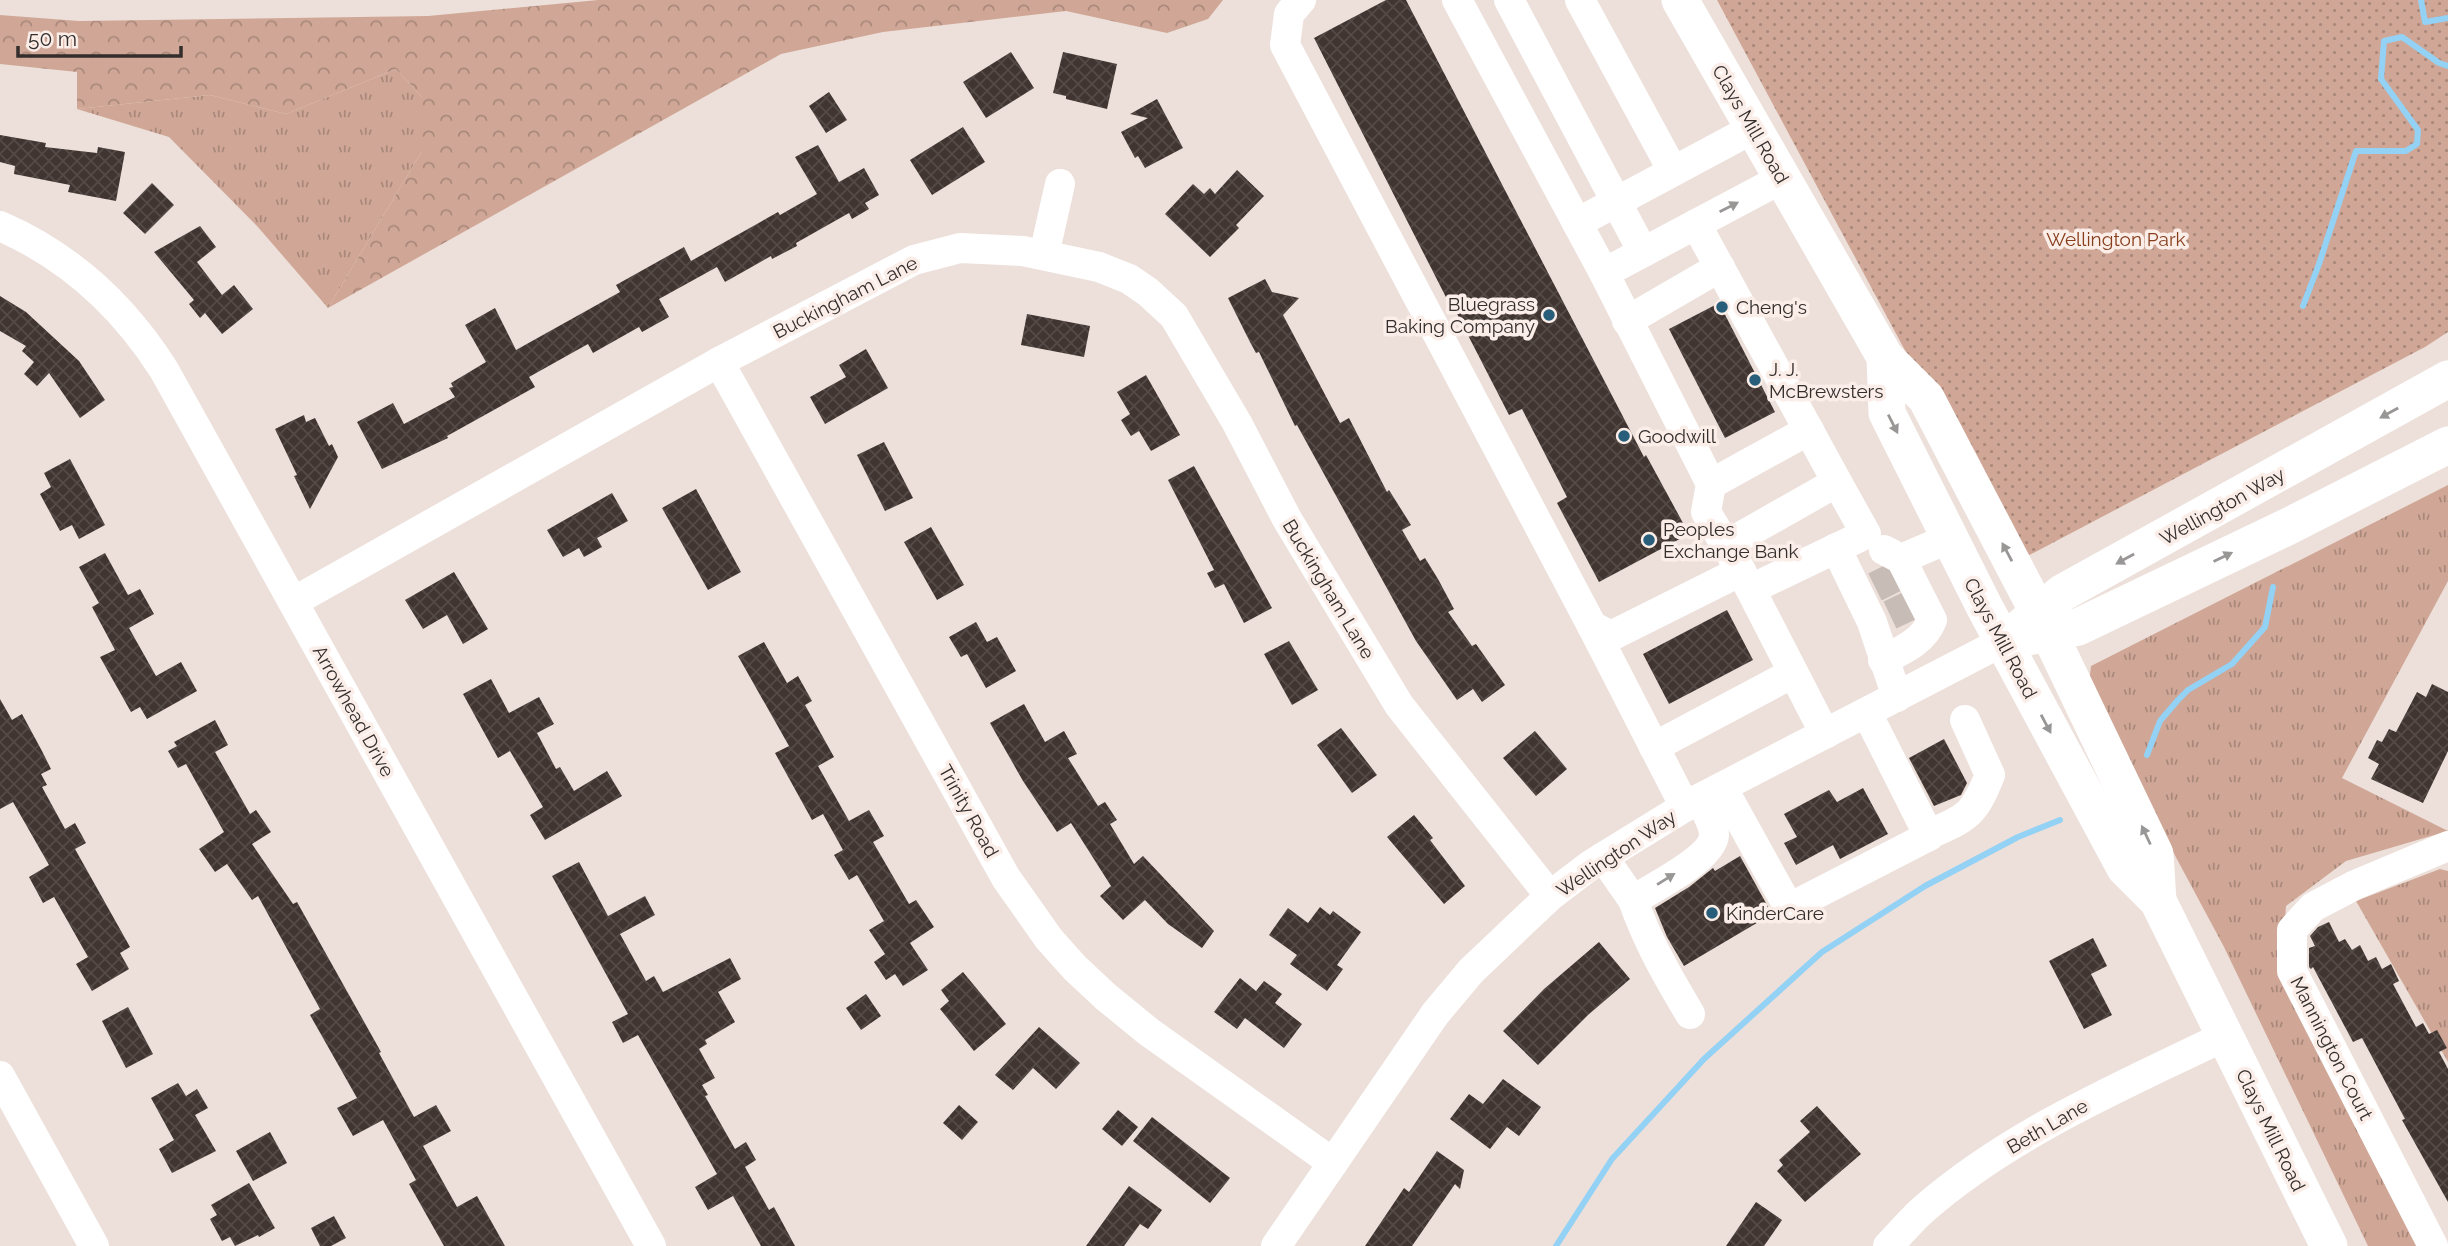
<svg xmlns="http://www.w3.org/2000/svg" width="2448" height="1246" font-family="Raleway,sans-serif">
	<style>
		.grass { fill: url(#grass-tufts) }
		.forest { fill: url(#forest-crowns) }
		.park { fill: url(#park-dots) }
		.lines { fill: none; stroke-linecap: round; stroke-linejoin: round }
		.stream { stroke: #93d1f5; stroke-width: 6 }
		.building { fill: url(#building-cross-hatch) }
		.minor-tunnel { stroke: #c8bcb7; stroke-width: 30; stroke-dasharray: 30 15; stroke-linecap: butt }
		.minor { stroke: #fff; stroke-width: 30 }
		.major { stroke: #fff; stroke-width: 37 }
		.oneway { fill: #999696 }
		.poi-dot { fill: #295e7a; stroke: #fbede8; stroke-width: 2.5 }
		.labels { text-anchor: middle; stroke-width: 7; stroke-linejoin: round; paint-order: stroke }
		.street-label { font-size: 19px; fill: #332e2c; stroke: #fbede8 }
		.park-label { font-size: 19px; fill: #873e1c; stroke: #fbede8 }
		.poi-label { font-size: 19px; fill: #332e2c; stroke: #fbede8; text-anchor: start }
	</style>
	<defs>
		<pattern id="grass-tufts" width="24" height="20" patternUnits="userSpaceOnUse" patternTransform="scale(1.75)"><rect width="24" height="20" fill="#d0a796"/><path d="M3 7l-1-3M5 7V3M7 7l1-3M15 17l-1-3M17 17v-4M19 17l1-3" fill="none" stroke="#a9887b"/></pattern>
		<pattern id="forest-crowns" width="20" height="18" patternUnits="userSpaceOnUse" patternTransform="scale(1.75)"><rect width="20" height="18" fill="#d0a796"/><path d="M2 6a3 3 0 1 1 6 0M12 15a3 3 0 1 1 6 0" fill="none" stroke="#a9887b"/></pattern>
		<pattern id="park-dots" width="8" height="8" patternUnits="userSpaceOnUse" patternTransform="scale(1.75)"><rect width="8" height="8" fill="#d0a796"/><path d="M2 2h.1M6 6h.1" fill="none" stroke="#a9887b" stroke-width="1.8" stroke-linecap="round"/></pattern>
		<pattern id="building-cross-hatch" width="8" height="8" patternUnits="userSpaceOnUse" patternTransform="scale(1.75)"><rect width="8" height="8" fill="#403531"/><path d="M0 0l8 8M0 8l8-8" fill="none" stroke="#544a46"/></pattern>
	</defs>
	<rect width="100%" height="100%" fill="#ede0da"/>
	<g class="grass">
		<path d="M396 69 422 97V151L328 308 257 226 169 137 77 109 210 95 286 114Z"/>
		<path d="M2448 485V581L2342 778 2448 831 2346 861 2286 906 2282 965 2421 1246H2368L2224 947 2088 693 2091 666Z"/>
		<path d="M2440 869 2448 871V1062L2356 901Z"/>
	</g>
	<path class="forest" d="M598 0H1223L1208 19 1167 33 1066 11 883 32 781 54 328 308 422 151V97L396 69 286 114 210 95 77 109V72L0 64V15L79 21 428 16Z"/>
	<path class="park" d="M1717 0H2448V332L2425 347 2018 561Z"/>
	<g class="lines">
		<g class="stream">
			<path d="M2421 0 2425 22 2448 18"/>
			<path d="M2303 306 2319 264 2356 151H2406L2417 144 2418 130 2381 79 2384 41 2402 37 2439 63 2448 66"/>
			<path d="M2147 755 2160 721 2178 700 2188 690 2232 664 2265 627 2273 587"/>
			<path d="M1556 1246 1612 1159 1704 1059 1822 952 1925 886 2018 837 2060 820"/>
		</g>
	</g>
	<g class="building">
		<path d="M1386 0H1406L1644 457 1646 455 1689 534 1599 582 1557 503 1567 497 1522 409 1509 415 1454 308 1452 309 1314 38Z"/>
		<path d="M1011 52 1034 88 986 118 963 82Z"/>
		<path d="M1063 52 1117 64 1107 109 1066 99V96L1053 93Z"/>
		<path d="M829 92 847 120 826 133 809 106Z"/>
		<path d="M1157 99 1183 148 1145 168 1138 156 1135 158 1121 132 1148 118 1130 114Z"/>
		<path d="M963 127 985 162 932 195 910 160Z"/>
		<path d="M0 135 46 143 45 147 97 153 98 147 125 152 116 201 68 192 70 185 14 174 15 166 0 162Z"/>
		<path d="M818 145 839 182 864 168 879 195 865 203 869 209 852 219 849 213 796 243 797 246 772 259 771 256 725 282 717 267 659 299 669 317 642 332 639 327 593 353 588 344 529 377 535 387 447 436 448 438 382 469 357 422 393 403 404 424 455 397 449 388 453 387 451 383 486 362 465 325 495 308 516 350 620 292 616 285 684 247 691 261 778 212 780 215 817 194 795 157Z"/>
		<path d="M1237 170 1264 196 1236 225 1239 228 1210 257 1165 214 1193 184 1204 194 1210 188 1215 194Z"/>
		<path d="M152 183 174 205 145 234 123 213Z"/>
		<path d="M200 226 216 247 197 262 222 295 234 285 253 309 222 334 205 313 200 318 189 304 194 300 154 252Z"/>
		<path d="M1265 279 1272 292 1299 298 1283 315 1340 423 1349 418 1387 492 1389 490 1411 525 1402 530 1420 561 1425 558 1438 579 1454 609 1448 612 1472 646 1476 644 1505 685 1482 702 1473 689 1457 700 1416 641 1297 425 1295 426 1259 352 1256 353 1250 342 1228 298Z"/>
		<path d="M0 296 26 312 79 361 105 400 80 418 49 373 37 386 24 374 34 362 22 351 26 346 0 331Z"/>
		<path d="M1719 303 1775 412 1725 438 1669 329Z"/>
		<path d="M1027 314 1090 326 1084 357 1021 345Z"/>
		<path d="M866 349 888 388 825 424 810 397 846 377 839 365Z"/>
		<path d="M1146 375 1180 435 1151 451 1139 431 1131 436 1121 420 1130 414 1117 392Z"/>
		<path d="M304 415 306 422 315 418 329 446 332 444 338 457 310 509 294 476 297 475 275 429Z"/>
		<path d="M884 442 913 498 885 511 857 455Z"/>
		<path d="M70 459 105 525 79 539 72 525 60 531 40 494 51 487 44 473Z"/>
		<path d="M1194 466 1272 608 1244 623 1224 584 1215 588 1207 573 1214 570 1168 480Z"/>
		<path d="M696 489 741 572 708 590 662 508Z"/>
		<path d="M612 493 628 521 597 538 602 547 584 557 579 548 563 557 547 530Z"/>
		<path d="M931 527 964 585 937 600 904 542Z"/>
		<path d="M105 553 128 595 140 589 154 614 129 628 156 676 181 662 197 691 147 719 140 707 131 712 100 657 115 650 92 607 99 603 79 567Z"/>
		<path d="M454 572 488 629 463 644 447 615 423 629 405 600Z"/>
		<path d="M1727 610 1753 660 1669 704 1643 654Z"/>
		<path d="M976 622 987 642 997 637 1016 671 986 688 967 654 961 657 949 637Z"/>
		<path d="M1289 641 1318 690 1292 705 1264 654Z"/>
		<path d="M764 642 787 683 798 676 812 701 805 705 834 757 818 766 849 821 869 810 884 836 873 842 909 904 916 900 934 927 910 943 928 970 903 986 895 974 886 980 874 962 885 954 869 930 884 921 857 875 849 880 834 855 843 850 823 814 812 820 775 753 789 746 738 656Z"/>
		<path d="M491 679 509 713 539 697 554 724 537 733 556 769 560 767 574 791 607 771 622 796 545 840 530 815 543 807 510 751 498 758 463 694Z"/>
		<path d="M2432 684 2448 692V751L2423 803 2371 779 2379 764 2368 758 2377 740 2382 742 2389 729 2396 732 2417 692 2426 697Z"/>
		<path d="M0 699 12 720 22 714 42 751 51 769 41 774 47 785 42 787 65 829 75 823 86 843 75 849 130 947 120 953 129 969 92 991 76 964 88 957 54 897 43 903 29 877 49 865 13 802 0 809Z"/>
		<path d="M1024 704 1045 742 1064 731 1077 754 1068 758 1098 806 1105 802 1117 820 1110 824 1134 864 1143 856 1214 931 1202 948 1168 924 1145 900 1123 920 1100 896 1111 886 1071 823 1057 832 1023 781 990 723Z"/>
		<path d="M215 720 228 745 215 752 250 814 256 810 271 832 252 844 293 904 297 902 381 1052 379 1053 414 1117 436 1105 451 1131 423 1146 457 1207 477 1196 505 1246H444L409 1184 416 1180 383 1120 353 1136 337 1108 357 1098 310 1015 320 1009 258 896 252 900 227 864 215 872 199 849 224 832 186 764 178 768 168 751 177 746 174 742Z"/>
		<path d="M1341 728 1377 775 1352 793 1317 745Z"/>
		<path d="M1535 731 1567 769 1536 796 1503 758Z"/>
		<path d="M1944 739 1967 783 1961 795 1934 806 1909 758Z"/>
		<path d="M1863 788 1888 834 1840 859 1833 845 1796 865 1784 843 1797 837 1784 814 1829 790 1837 802Z"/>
		<path d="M1414 815 1433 838 1430 840 1465 886 1444 904 1387 837Z"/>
		<path d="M1740 856 1772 914 1684 966 1667 937 1655 908 1689 887 1713 868 1715 871Z"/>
		<path d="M579 862 608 916 645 896 655 915 620 934 646 981 654 976 663 992 730 958 741 979 718 992 735 1022 705 1040 707 1044 699 1049 715 1078 702 1085 708 1095 705 1096 735 1149 746 1142 756 1160 745 1167 769 1210 774 1207 795 1246H761L733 1196 708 1210 695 1187 717 1174 638 1035 623 1043 612 1022 628 1014 552 876Z"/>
		<path d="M1320 907 1330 915 1333 911 1361 932 1337 965 1343 969 1327 991 1290 964 1297 955 1269 935 1288 908 1308 923Z"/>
		<path d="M2329 922 2339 942 2345 939 2352 950 2360 945 2368 961 2376 957 2382 969 2391 964 2399 981 2393 984 2416 1027 2423 1023 2429 1034 2437 1030 2447 1048 2439 1052 2448 1069V1202L2402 1120 2405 1119 2362 1038 2353 1042 2313 967 2311 969 2309 967V948L2315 946 2310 936 2318 927Z"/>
		<path d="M2093 938 2107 966 2091 974 2112 1015 2084 1029 2049 961Z"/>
		<path d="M1599 942 1630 979 1588 1015 1538 1065 1503 1031 1544 989Z"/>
		<path d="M963 972 1006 1024 974 1051 940 1009 949 1001 941 990Z"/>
		<path d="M1240 978 1256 991 1264 981 1282 994 1275 1003 1302 1024 1284 1048 1245 1018 1237 1029 1214 1012Z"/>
		<path d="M866 994 881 1016 861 1030 846 1008Z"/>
		<path d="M128 1007 153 1054 126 1068 102 1021Z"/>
		<path d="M1039 1027 1080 1063 1056 1089 1033 1068 1013 1090 995 1075Z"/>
		<path d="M1503 1079 1541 1107 1519 1136 1507 1127 1490 1149 1450 1119 1469 1094 1483 1104Z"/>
		<path d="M178 1083 186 1096 197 1089 208 1108 195 1115 216 1151 172 1173 159 1149 174 1140 151 1098Z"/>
		<path d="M959 1105 978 1122 962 1140 943 1123Z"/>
		<path d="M1817 1106 1861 1154 1805 1202 1777 1171 1783 1165 1779 1160 1810 1132 1800 1121Z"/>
		<path d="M1118 1110 1138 1127 1122 1146 1102 1129Z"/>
		<path d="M1152 1117 1230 1178 1210 1203 1133 1141Z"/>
		<path d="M270 1132 287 1163 253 1181 236 1151Z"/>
		<path d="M1437 1151 1464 1170 1460 1189 1455 1184 1412 1246H1365L1404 1188 1409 1192Z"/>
		<path d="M249 1183 275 1228 259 1237 258 1235 235 1246 230 1237 222 1241 210 1219 217 1215 211 1205Z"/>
		<path d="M1129 1186 1162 1210 1148 1229 1140 1224 1124 1246H1086Z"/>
		<path d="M1756 1202 1782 1220 1764 1246H1726Z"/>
		<path d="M334 1216 346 1238 331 1246H320L311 1228Z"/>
	</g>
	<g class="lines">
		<g class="minor-tunnel">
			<path d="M1875 587 1895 577"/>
			<path d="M1890 615 1909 606"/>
		</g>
		<g class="minor">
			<path d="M1301 0 1289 14 1285 45 1592 626 1611 636 1741 571 1706 512 1711 484 1604 273 1457 0"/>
			<path d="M1509 0 1643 252"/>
			<path d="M1580 0 1673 171"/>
			<path d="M1577 223 1754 128"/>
			<path d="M1696 224 1837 482 1726 545"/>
			<path d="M0 226C69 256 124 307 164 370L651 1246"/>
			<path d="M1044 255 1060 184"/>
			<path d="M1604 273 1783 178"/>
			<path d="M1627 321 1720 267"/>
			<path d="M719 362 1006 878 1049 939 1075 968 1106 997 1149 1032 1333 1163"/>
			<path d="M1711 484 1809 430"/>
			<path d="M1836 548 1872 622 1897 697"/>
			<path d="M1884 550 1901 559 1950 538"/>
			<path d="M1741 571 1825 734"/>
			<path d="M1751 589 1866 534 1837 482"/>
			<path d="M293 602 719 362 914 260 960 248 1023 251 1099 267 1129 279 1148 292 1174 316 1237 423 1287 519 1399 705 1550 896"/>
			<path d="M1592 626 1685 807"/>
			<path d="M1883 660C1903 650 1924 641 1932 620L1901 559"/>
			<path d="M1654 747 1793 673"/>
			<path d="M1722 787 1789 908 1929 836 1867 713"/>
			<path d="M1929 836 1930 834C1969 817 1974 814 1990 775L1965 720"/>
			<path d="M1603 857 1633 900C1651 889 1713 858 1714 835 1714 823 1705 810 1699 799"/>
			<path d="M1633 900C1647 941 1668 977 1690 1014"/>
			<path d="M0 1076 94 1246"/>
			<path d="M1276 1246 1435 1014 1471 971 1550 896 1592 864 1691 803 2002 642"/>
			<path d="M1888 1246C1901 1233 1912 1219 1925 1208 2013 1132 2122 1086 2225 1036"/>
			<path d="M2433 1246 2292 971V930L2313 907 2355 885 2448 846"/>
		</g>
		<g class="major">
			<path d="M1680 0 1885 357 1926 398 2049 633 2155 854 2158 901"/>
			<path d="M1885 357 1887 413 1985 608 2125 868 2158 901 2329 1246"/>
			<path d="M2020 628 2062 593 2448 379"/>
			<path d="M2028 637 2078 627 2287 527 2448 445"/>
		</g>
	</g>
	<defs><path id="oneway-solid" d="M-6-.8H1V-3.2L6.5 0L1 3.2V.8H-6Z" transform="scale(1.75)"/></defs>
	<g class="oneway">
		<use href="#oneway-solid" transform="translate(1729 207) rotate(-27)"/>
		<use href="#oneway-solid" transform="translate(2389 413) rotate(151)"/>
		<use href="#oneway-solid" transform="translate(1893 424) rotate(63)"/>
		<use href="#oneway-solid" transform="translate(2007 552) rotate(-118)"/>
		<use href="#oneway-solid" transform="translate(2223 557) rotate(-26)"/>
		<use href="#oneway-solid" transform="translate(2125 559) rotate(151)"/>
		<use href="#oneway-solid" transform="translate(2046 724) rotate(62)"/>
		<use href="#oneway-solid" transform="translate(2146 835) rotate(-115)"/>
		<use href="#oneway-solid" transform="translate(1666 879) rotate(-32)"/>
	</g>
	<g class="poi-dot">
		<circle cx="1722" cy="307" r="7"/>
		<circle cx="1549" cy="315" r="7"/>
		<circle cx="1755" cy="380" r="7"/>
		<circle cx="1624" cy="436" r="7"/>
		<circle cx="1649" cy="540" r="7"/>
		<circle cx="1712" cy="913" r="7"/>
	</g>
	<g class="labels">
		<g class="street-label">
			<text transform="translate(1751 124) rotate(60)" y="7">Clays Mill Road</text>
			<text transform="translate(845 297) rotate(-27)" y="7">Buckingham Lane</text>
			<text transform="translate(2222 506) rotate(-29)" y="7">Wellington Way</text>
			<text transform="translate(1329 589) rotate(59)" y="7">Buckingham Lane</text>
			<text transform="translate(2001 638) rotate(62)" y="7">Clays Mill Road</text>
			<text transform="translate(354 711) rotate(61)" y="7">Arrowhead Drive</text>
			<text transform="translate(969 811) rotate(61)" y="7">Trinity Road</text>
			<text transform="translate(1616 853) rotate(-34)" y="7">Wellington Way</text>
			<text transform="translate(2332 1048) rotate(63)" y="7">Mannington Court</text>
			<text transform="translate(2047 1126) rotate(-30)" y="7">Beth Lane</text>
			<text transform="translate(2271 1130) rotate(64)" y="7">Clays Mill Road</text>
		</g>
		<g class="park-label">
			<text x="2116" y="246">Wellington Park</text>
		</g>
		<g class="poi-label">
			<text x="1535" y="311" text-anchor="end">Bluegrass<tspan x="1535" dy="22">Baking Company</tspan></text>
			<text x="1736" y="314">Cheng's</text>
			<text x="1769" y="376">J. J.<tspan x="1769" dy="22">McBrewsters</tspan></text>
			<text x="1638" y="443">Goodwill</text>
			<text x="1663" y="536">Peoples<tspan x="1663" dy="22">Exchange Bank</tspan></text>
			<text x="1726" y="920">KinderCare</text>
		</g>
	</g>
	<path d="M18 46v10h163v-10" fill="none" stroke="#332e2c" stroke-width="3.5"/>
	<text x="28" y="46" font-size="21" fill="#332e2c" stroke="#fbede8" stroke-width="5" paint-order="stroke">50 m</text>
</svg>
